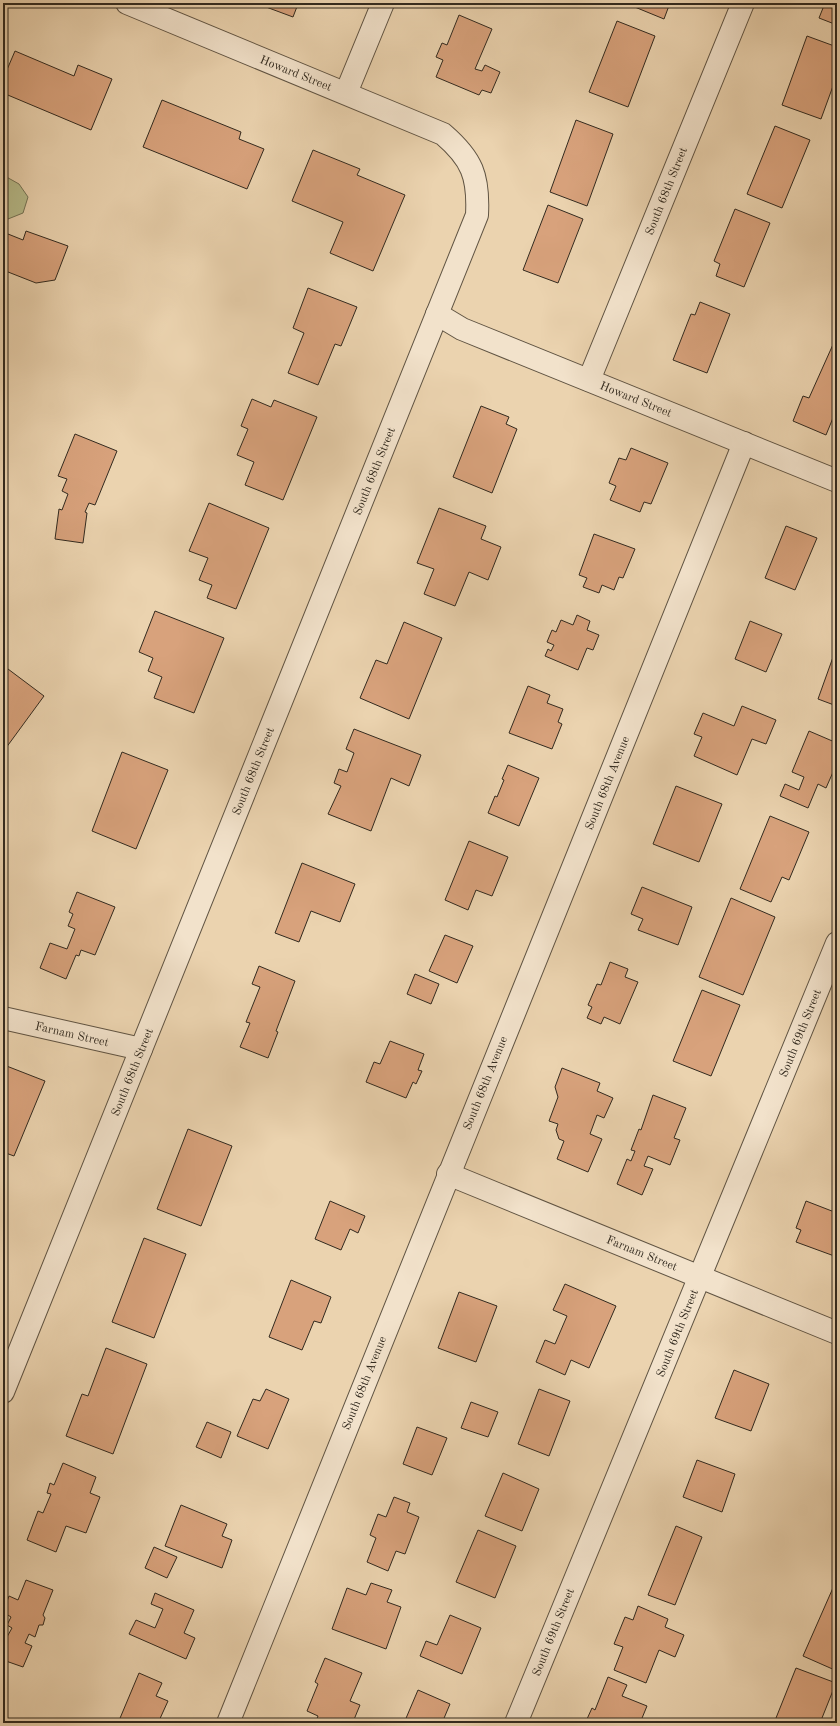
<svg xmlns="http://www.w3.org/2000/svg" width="840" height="1726" font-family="'Old Standard TT',serif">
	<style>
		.green { fill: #b7bc8b; stroke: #747355 }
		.building { fill: #d8a27c; stroke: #322a1f }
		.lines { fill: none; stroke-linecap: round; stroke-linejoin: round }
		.minor-casing { stroke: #605443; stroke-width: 24 }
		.minor { stroke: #f2e2cb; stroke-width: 22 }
		.labels { text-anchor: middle; stroke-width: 3; stroke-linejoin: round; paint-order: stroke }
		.street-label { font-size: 12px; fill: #322a1f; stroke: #f2e2cb }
	</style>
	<rect width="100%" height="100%" fill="#ebd3af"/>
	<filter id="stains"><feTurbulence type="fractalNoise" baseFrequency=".005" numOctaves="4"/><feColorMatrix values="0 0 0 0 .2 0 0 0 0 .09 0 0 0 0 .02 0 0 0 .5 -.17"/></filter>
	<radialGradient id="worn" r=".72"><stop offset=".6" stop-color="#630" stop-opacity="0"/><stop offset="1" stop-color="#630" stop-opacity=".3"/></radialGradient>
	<path class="green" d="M3 175 19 184 28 197 23 213 3 221Z"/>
	<g class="building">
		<path d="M302 3 301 6 298 4 293 17 258 4Z"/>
		<path d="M625 3H670L664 19Z"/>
		<path d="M825 3H837V25L819 18Z"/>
		<path d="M459 15 492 29 475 69 482 71 485 65 500 72 491 93 482 90 479 95 436 77 443 60 436 57 442 43 447 45Z"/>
		<path d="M617 21 655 36 628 107 589 92Z"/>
		<path d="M807 36 837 47V75L821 119 782 105Z"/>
		<path d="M15 51 74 76 78 65 112 79 91 130 3 93V79Z"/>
		<path d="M162 100 241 132 239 139 264 149 247 189 143 147Z"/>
		<path d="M576 120 613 134 587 206 550 192Z"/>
		<path d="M775 126 810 140 782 208 747 194Z"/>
		<path d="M313 150 360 169 357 175 405 195 373 271 330 253 343 222 292 201Z"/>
		<path d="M548 205 583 219 558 283 523 270Z"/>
		<path d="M735 209 770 223 744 287 716 276 720 264 714 261Z"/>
		<path d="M26 231 68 246 55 280 36 283 3 270V232L23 240Z"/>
		<path d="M308 288 357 307 341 346 335 344 318 385 288 373 304 333 293 328Z"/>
		<path d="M700 302 730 314 707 373 673 360 691 314 695 315Z"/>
		<path d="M835 340 837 341V414L835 413 826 435 793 421 803 396 809 398Z"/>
		<path d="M252 399 271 407 274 400 317 417 283 500 245 485 254 462 237 455 248 429 241 426Z"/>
		<path d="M481 406 509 417 506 424 517 429 492 493 453 477Z"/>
		<path d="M75 434 117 451 95 505 89 503 85 512 87 513 83 543 55 539 59 509 62 510 68 494 62 491 67 479 58 476Z"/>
		<path d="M631 448 668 463 651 504 644 502 640 512 610 500 616 486 609 483 619 458 626 460Z"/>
		<path d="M209 503 269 528 236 609 207 598 212 585 199 580 208 558 189 551Z"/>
		<path d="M439 508 486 526 481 539 501 547 488 580 469 572 455 606 424 594 434 569 417 563Z"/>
		<path d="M786 526 817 538 795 590 765 578Z"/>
		<path d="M594 534 635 549 623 578 619 577 614 590 602 585 599 593 583 587 587 578 579 575Z"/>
		<path d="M155 611 224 638 194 713 154 698 162 677 148 671 153 658 139 652Z"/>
		<path d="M577 615 590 621 587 630 599 635 593 650 587 648 578 670 545 656 548 649 551 651 554 645 547 642 552 630 556 632 561 620 573 625Z"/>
		<path d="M750 621 782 634 766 672 735 659Z"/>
		<path d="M404 622 442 638 409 719 360 698 376 660 387 664Z"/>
		<path d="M837 646V703H835L834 705 818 699Z"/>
		<path d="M4 666 44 696 3 752V667Z"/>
		<path d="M528 686 550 695 547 703 563 709 558 722 562 724 552 749 509 733Z"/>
		<path d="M742 706 776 720 766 744 752 739 737 775 694 756 702 737 694 734 703 713 734 726Z"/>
		<path d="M354 729 421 755 409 786 391 778 371 831 328 814 341 786 334 783 339 769 347 772 354 753 346 749Z"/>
		<path d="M809 731 837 743V763L826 788 818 784 808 808 780 796 785 784 799 790 804 777 792 772Z"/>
		<path d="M122 752 168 770 136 849 92 831Z"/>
		<path d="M508 765 539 778 519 826 488 813 495 796 497 797 504 780 502 779Z"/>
		<path d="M676 786 722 804 699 862 653 844Z"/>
		<path d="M770 816 809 832 789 880 782 877 771 902 740 889Z"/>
		<path d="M469 841 508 857 492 896 476 890 468 910 445 900Z"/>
		<path d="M302 863 355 884 340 922 311 911 299 942 275 933Z"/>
		<path d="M642 887 692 907 678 945 638 930 643 919 631 914Z"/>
		<path d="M77 892 115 907 95 955 81 950 79 956 76 955 66 979 40 968 50 943 67 949 75 929 68 926 73 914 69 912Z"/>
		<path d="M731 898 775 917 743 995 699 977Z"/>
		<path d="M445 935 473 946 457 983 429 971Z"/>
		<path d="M610 962 628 969 625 977 638 982 620 1024 604 1017 601 1024 587 1018 592 1007 588 1005 597 984 601 985Z"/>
		<path d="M259 966 295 981 276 1031 278 1032 268 1058 240 1047 250 1023 246 1022 260 987 252 984Z"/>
		<path d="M415 974 439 984 431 1004 407 994Z"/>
		<path d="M702 990 740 1005 711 1076 673 1061Z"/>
		<path d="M390 1041 424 1054 418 1070 422 1071 416 1084 413 1082 406 1098 366 1082 374 1062 380 1064Z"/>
		<path d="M4 1065 45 1081 14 1156 3 1152Z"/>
		<path d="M562 1068 600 1083 597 1091 613 1098 604 1118 597 1115 590 1134 602 1139 588 1172 557 1159 564 1141 559 1139 556 1130 558 1124 549 1121 558 1097 555 1087Z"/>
		<path d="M653 1095 686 1108 674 1138 680 1140 670 1165 648 1156 644 1166 653 1169 642 1195 617 1184 627 1159 631 1161 635 1151 631 1150 639 1129 641 1130Z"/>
		<path d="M188 1129 232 1146 201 1226 157 1209Z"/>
		<path d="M330 1201 365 1216 358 1233 350 1229 341 1250 315 1239Z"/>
		<path d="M806 1201 837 1213V1239L835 1244H837V1257L796 1242 801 1230 796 1228Z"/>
		<path d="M144 1238 186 1254 154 1338 112 1322Z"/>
		<path d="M291 1280 331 1297 321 1323 314 1321 302 1350 269 1337Z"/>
		<path d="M565 1284 616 1306 589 1368 571 1360 565 1375 536 1362 545 1340 555 1344 567 1316 553 1310Z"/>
		<path d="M459 1292 497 1306 476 1362 438 1348Z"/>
		<path d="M106 1348 147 1364 113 1454 66 1436 82 1394 88 1396Z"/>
		<path d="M734 1370 769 1384 751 1431 715 1418Z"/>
		<path d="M266 1389 289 1399 268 1449 237 1436 253 1399 260 1401Z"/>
		<path d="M539 1389 570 1401 549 1456 518 1444Z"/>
		<path d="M471 1402 498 1412 488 1437 461 1428Z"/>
		<path d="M207 1422 231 1432 221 1458 196 1447Z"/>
		<path d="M417 1427 447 1438 432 1475 403 1464Z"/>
		<path d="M697 1460 735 1474 722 1512 683 1497Z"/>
		<path d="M63 1463 96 1477 90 1493 100 1497 86 1533 66 1526 56 1552 27 1540 38 1511 43 1513 51 1494 47 1493 50 1483 54 1485Z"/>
		<path d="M503 1473 539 1489 522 1531 485 1516Z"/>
		<path d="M394 1497 410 1503 407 1512 419 1517 405 1554 396 1551 388 1571 367 1562 376 1538 370 1535 378 1514 386 1517Z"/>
		<path d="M181 1505 227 1524 222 1536 232 1540 222 1568 165 1546Z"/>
		<path d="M676 1526 702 1537 675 1605 648 1595Z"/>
		<path d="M478 1530 516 1546 495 1598 456 1582Z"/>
		<path d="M154 1547 177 1557 167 1578 145 1568Z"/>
		<path d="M26 1580 53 1590 43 1615 45 1618 43 1625H39L35 1637 29 1634 25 1643 32 1646 23 1667 3 1660V1644L12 1628 7 1625 11 1617 3 1612 9 1596 18 1600Z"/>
		<path d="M836 1581 837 1582V1671L803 1656Z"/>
		<path d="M371 1583 392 1590 387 1602 401 1607 386 1649 332 1629 347 1588 366 1595Z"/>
		<path d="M155 1593 194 1610 184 1633 195 1638 186 1659 129 1634 136 1620 155 1628 163 1609 151 1604Z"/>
		<path d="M638 1606 668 1619 665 1627 684 1635 675 1657 659 1650 646 1683 614 1670 623 1647 614 1644 625 1617 633 1620Z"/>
		<path d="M450 1615 481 1628 462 1674 420 1656 426 1641 437 1645Z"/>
		<path d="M325 1658 362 1673 350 1701 360 1705 353 1722 346 1719 345 1723H322L316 1721 318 1716 307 1711 318 1684 315 1682Z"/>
		<path d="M796 1668 836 1683 820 1723H774Z"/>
		<path d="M139 1673 162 1683 156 1696 168 1701 158 1723H118Z"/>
		<path d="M608 1677 627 1685 622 1696 647 1706 640 1723H589L590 1720 587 1719 592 1708 595 1710Z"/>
		<path d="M418 1690 450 1704 442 1723H404Z"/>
	</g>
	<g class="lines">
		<defs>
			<g id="minor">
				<path d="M346 93 383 3"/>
				<path d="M437 314 462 329 837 481"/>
				<path d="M589 380 743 3"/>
				<path d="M3 1018 141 1049"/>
				<path d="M448 1174 837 1333"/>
				<path d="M3 1392 477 215C479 176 472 159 443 134L127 3"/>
				<path d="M228 1723 744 443"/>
				<path d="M516 1723 837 943"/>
			</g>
		</defs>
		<use href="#minor" class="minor-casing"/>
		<use href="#minor" class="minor"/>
	</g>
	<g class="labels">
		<g class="street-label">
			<text transform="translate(296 73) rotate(22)" y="4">Howard Street</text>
			<text transform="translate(666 191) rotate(-68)" y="4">South 68th Street</text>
			<text transform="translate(636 399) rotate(22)" y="4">Howard Street</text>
			<text transform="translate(374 471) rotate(-68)" y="4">South 68th Street</text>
			<text transform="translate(253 771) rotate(-68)" y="4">South 68th Street</text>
			<text transform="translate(607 783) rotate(-68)" y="4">South 68th Avenue</text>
			<text transform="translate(800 1033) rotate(-68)" y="4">South 69th Street</text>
			<text transform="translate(72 1034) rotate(13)" y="4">Farnam Street</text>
			<text transform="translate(132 1072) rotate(-68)" y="4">South 68th Street</text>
			<text transform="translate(485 1083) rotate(-68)" y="4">South 68th Avenue</text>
			<text transform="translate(642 1253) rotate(22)" y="4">Farnam Street</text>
			<text transform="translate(677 1333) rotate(-68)" y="4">South 69th Street</text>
			<text transform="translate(364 1383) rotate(-68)" y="4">South 68th Avenue</text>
			<text transform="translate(553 1632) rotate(-68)" y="4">South 69th Street</text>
		</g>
	</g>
	<rect width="840" height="1726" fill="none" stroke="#ebd3af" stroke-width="16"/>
	<rect x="4" y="4" width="832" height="1718" fill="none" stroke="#322a1f" stroke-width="2"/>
	<rect x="8" y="8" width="824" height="1710" fill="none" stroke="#322a1f"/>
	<rect width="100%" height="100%" filter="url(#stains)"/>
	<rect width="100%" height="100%" fill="url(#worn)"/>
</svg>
